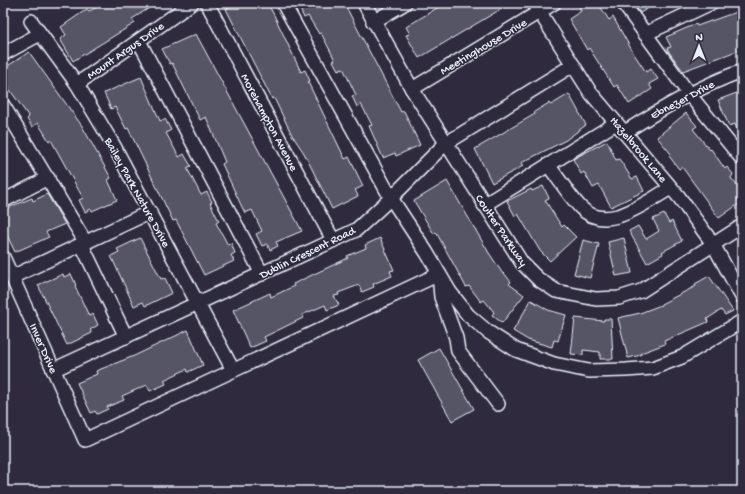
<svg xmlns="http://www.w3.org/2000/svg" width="745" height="494" font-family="'Gochi Hand',sans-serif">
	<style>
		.building { fill: #575565; stroke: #e8f1f8 }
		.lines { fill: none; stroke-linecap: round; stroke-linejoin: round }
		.minor-casing { stroke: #e8f1f8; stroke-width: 16 }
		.minor { stroke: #2f2a3d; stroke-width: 13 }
		.labels { text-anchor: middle; stroke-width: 3; stroke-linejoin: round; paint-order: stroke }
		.street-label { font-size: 12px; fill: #e8f1f8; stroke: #2f2a3d }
	</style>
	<rect width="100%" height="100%" fill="#2f2a3d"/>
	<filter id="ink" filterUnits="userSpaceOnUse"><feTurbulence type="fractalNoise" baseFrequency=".025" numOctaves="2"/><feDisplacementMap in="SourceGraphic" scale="8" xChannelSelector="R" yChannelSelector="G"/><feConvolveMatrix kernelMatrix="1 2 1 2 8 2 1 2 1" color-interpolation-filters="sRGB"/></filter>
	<g filter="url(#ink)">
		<g class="building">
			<path d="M106 3H157L132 19 135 23 73 61 60 39 66 35 61 27 87 9 89 11Z"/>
			<path d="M238 3H267L273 13 301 72 305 70 310 81 308 82 345 159 349 157 363 186 355 190 358 196 332 209 304 153 292 135 274 98 272 99 226 9Z"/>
			<path d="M303 3H344L401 112 404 111 420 145 396 156 395 153 383 158 369 126 372 125 361 104 357 107 352 96 356 95 343 68 338 70 333 61 335 60 321 33 319 34 308 16 304 18 300 9 305 7Z"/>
			<path d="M445 3H511L419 58 406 35 410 34 406 27Z"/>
			<path d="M584 3H598L609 20 613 17 634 54 646 72 651 69 658 79 649 84 652 89 629 104 617 85 614 87 589 48 587 50 569 19 581 11 579 6Z"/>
			<path d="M633 3H657L640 13Z"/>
			<path d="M739 11 742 23V49L683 71 669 52 667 48 671 47 666 37 696 24 697 26Z"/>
			<path d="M196 34 302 231 276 242 278 246 270 250 267 244 262 246 256 234 262 231 252 210 245 213 241 205 222 164 225 162 206 117 200 120 172 63 170 64 162 49Z"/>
			<path d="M29 52 82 126 111 178 108 180 117 200 92 211 91 209 85 212 79 200 83 198 51 140 49 141 38 123 32 127 27 119 29 117 3 80 7 78 3 69Z"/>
			<path d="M141 77 160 121 165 119 171 130 166 133 179 157 184 154 191 166 187 168 201 195 207 192 212 202 210 203 219 221 216 223 228 245 231 243 235 253 231 255 234 261 204 275 176 220 173 221 128 128 126 129 115 107 111 109 104 93Z"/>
			<path d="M742 91V141H741L735 124 729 126 718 100Z"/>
			<path d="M569 94 586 125 566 140 521 163 523 166 492 183 475 149 535 114 534 112 549 103 551 105Z"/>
			<path d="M686 113 697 126 693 129 710 150 711 149 725 169 727 167 733 174 731 178 742 192V195L737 199 740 203 719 218 682 167 679 169 669 156 671 154 657 137Z"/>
			<path d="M607 141 616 160 619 159 622 163 632 179 637 177 644 191 611 207 599 185 593 188 584 172 581 174 573 159Z"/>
			<path d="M447 181 489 253 503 274 504 273 511 282 509 284 524 295 502 323 492 315 494 312 484 300 481 302 469 286 466 287 436 232 434 234 414 201Z"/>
			<path d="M543 186 549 198 545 200 562 227 564 225 576 237 550 261 540 251 518 214 515 216 507 201 531 189 532 191Z"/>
			<path d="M47 194 65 224 46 232 49 237 15 252 3 227V210L32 198 33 201Z"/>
			<path d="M664 214 669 223 672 221 682 241 662 252 663 254 647 263 629 231 638 226 646 239 659 231 653 219Z"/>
			<path d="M140 238 161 279 165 278 172 293 145 306 143 302 134 306 111 256 119 252 117 249Z"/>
			<path d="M380 238 394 270 390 271 392 276 373 284 374 287 362 292 359 285 338 293 339 295 334 296 339 305 327 310 325 305 302 315 303 318 264 337 266 341 250 348 233 310 270 293 271 297 294 286 293 284 348 258 347 256 366 248 365 245Z"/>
			<path d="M624 238 632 273 616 276 608 242Z"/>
			<path d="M583 240 599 244 590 278 574 274Z"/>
			<path d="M63 274 64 277 71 274 76 285 75 286 89 316 93 314 98 325 90 330 92 333 67 345 38 285Z"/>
			<path d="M709 276 733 311 725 315 721 310 707 319 708 322 664 341 665 344 641 353V355L628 358 618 318 640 313 661 305V304L696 286 695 284Z"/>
			<path d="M531 300 548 310 566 315 558 341 554 340 552 347 528 340 513 331Z"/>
			<path d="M575 318 604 321V319H611L613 359H600V352L583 350V355L571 354Z"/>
			<path d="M188 330 203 365 188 372 187 369 164 380 166 384 150 391 147 385 122 396 124 400 107 407 108 409 97 414 95 411 91 413 77 383 97 374 96 371 134 356Z"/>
			<path d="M439 348 474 409 452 421 418 360Z"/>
		</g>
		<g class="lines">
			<defs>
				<g id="minor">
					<path d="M207 3 333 240"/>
					<path d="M283 3 391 198 427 253 450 292 468 315 488 332 516 350 554 364 589 371 626 370 653 368 682 357 742 321"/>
					<path d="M364 3 412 89 522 263 538 279 556 291 596 299 619 298 641 291 742 226"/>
					<path d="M534 3 590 92 679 197 713 244 742 297"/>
					<path d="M623 3 689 94 742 159"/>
					<path d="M31 21 77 84 114 146 233 370"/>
					<path d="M373 22 405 3"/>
					<path d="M645 34 711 3"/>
					<path d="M139 41 262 274"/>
					<path d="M3 54 40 34"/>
					<path d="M77 84 192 3"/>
					<path d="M412 89 554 3"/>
					<path d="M3 105 86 243"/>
					<path d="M625 132C662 108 700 86 742 71"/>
					<path d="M548 165C559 179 568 194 580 207 607 235 645 202 671 188"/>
					<path d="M3 201 48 178"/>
					<path d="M484 205 616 123"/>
					<path d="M82 245 126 337"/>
					<path d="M3 257 85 440 439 274 441 297 456 338 458 351 498 404"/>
					<path d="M12 277 150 212"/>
					<path d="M53 370 356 230 391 198 445 144 573 65"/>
				</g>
			</defs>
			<use href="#minor" class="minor-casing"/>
			<use href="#minor" class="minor"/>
		</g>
	</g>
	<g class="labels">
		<g class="street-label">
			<text transform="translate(483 46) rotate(-31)" y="4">Meetinghouse Drive</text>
			<text transform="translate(125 50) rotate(-35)" y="4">Mount Argus Drive</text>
			<text transform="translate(682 99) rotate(-28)" y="4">Ebnezer Drive</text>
			<text transform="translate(270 122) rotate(62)" y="4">Morehampton Avenue</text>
			<text transform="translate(639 149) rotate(50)" y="4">Hazelbrook Lane</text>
			<text transform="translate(138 192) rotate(61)" y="4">Bailey Park Nature Drive</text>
			<text transform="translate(502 230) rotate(56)" y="4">Coulter Parkway</text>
			<text transform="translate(307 252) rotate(-26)" y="4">Dublin Crescent Road</text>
			<text transform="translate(44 348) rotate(66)" y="4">Inver Drive</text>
		</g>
	</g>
	<rect width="745" height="494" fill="none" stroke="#2f2a3d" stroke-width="16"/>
	<rect x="8" y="8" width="729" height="478" fill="none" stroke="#e8f1f8" stroke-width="1.5" filter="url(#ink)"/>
	<g transform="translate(699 46)" stroke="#2f2a3d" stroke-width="3" paint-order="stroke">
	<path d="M0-3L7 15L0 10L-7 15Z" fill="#e8f1f8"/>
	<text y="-6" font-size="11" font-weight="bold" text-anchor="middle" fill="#e8f1f8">N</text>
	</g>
</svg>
